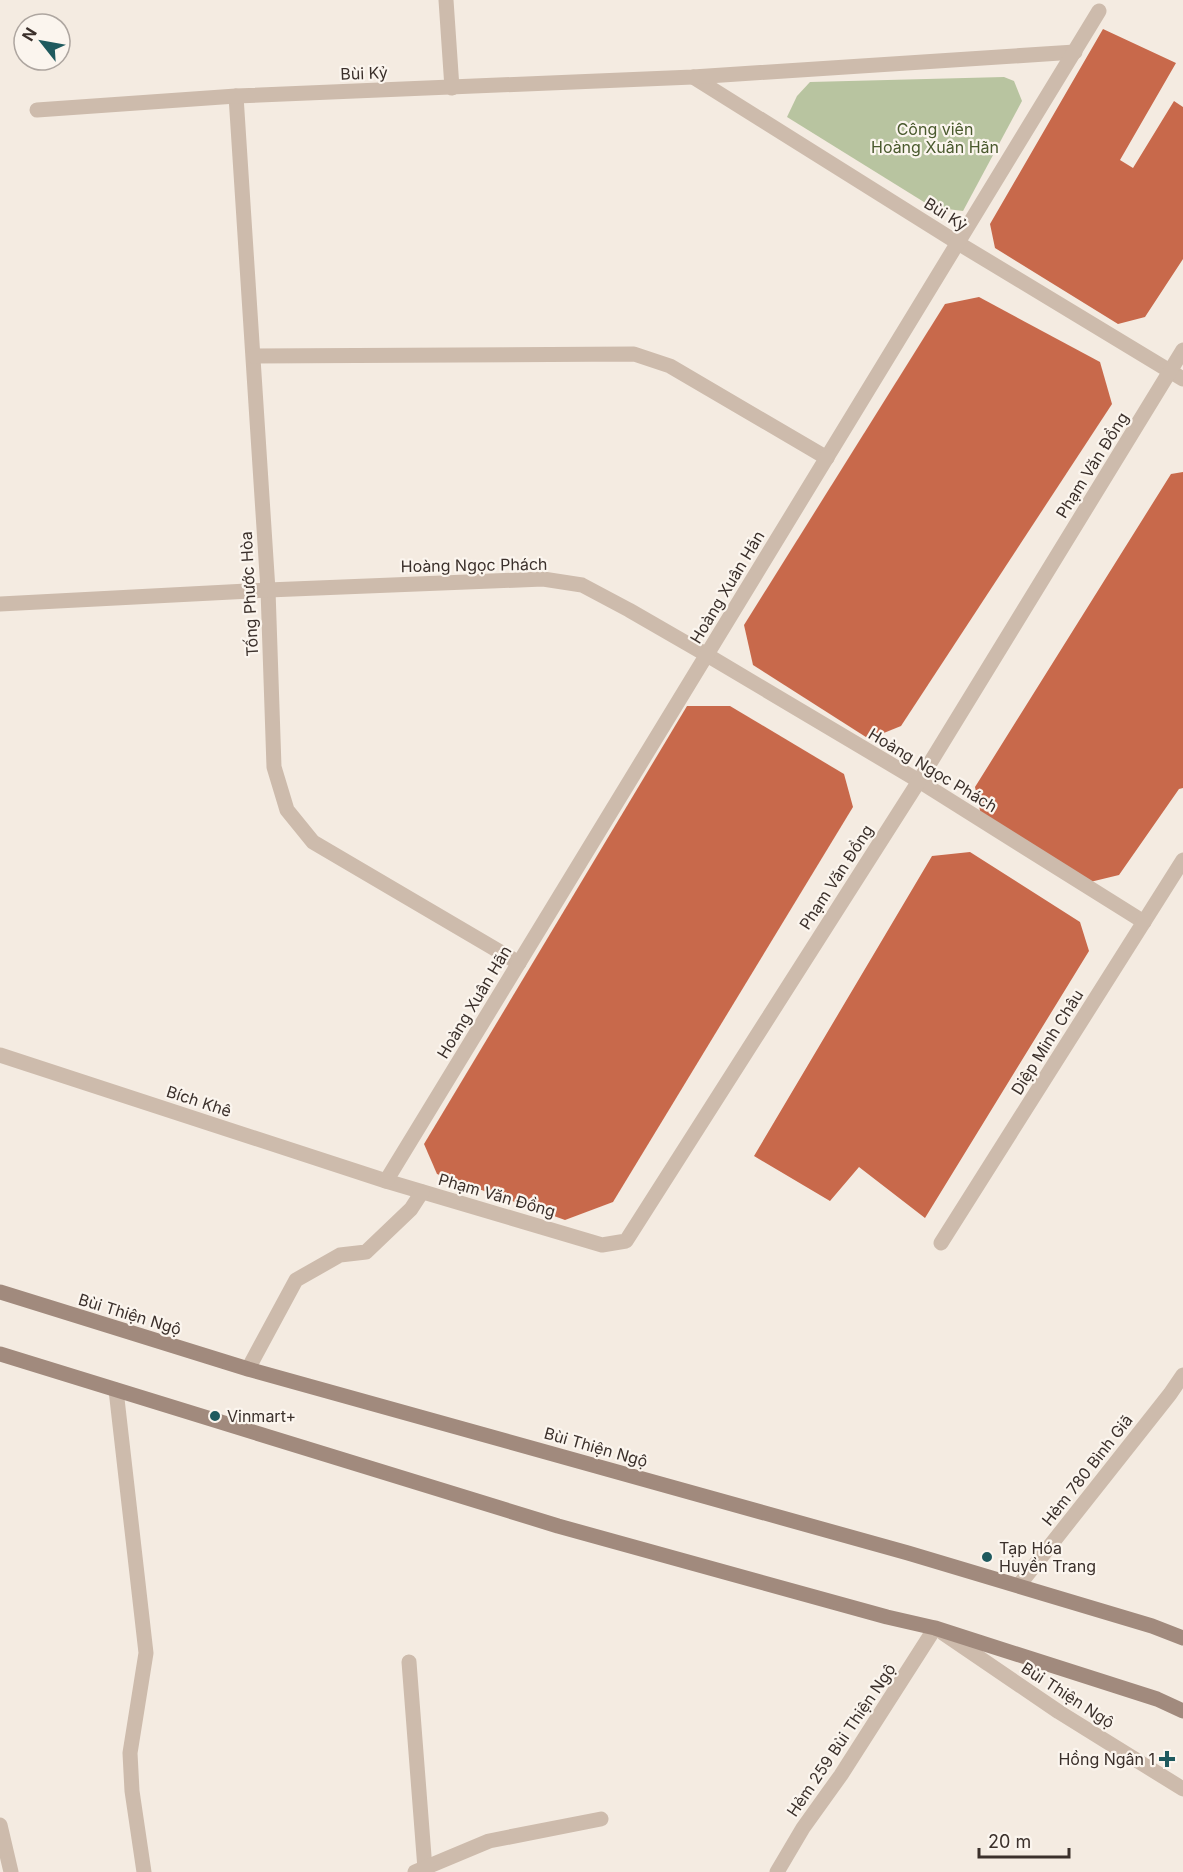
<svg xmlns="http://www.w3.org/2000/svg" width="1183" height="1872" font-family="Inter,sans-serif">
	<style>
		.green { fill: #b8c4a0 }
		.building { fill: #c8694b }
		.lines { fill: none; stroke-linecap: round; stroke-linejoin: round }
		.service { stroke: #cdbbac; stroke-width: 15 }
		.minor { stroke: #cdbbac; stroke-width: 15 }
		.tertiary { stroke: #cdbbac; stroke-width: 15 }
		.secondary { stroke: #a18a7d; stroke-width: 15 }
		.poi-dot { fill: #1f5a5e; stroke: #fbf5ee; stroke-width: 2 }
		.labels { text-anchor: middle; stroke-width: 4.5; stroke-linejoin: round; paint-order: stroke }
		.street-label { font-size: 16px; fill: #3b302b; stroke: #fbf5ee }
		.park-label { font-size: 16px; fill: #4a5a2e; stroke: #fbf5ee }
		.poi-label { font-size: 16px; fill: #3b302b; stroke: #fbf5ee; text-anchor: start }
	</style>
	<rect width="100%" height="100%" fill="#f4ebe1"/>
	<path class="green" d="M1004 77 1014 81 1022 101 963 211 932 207 787 117 797 96 810 82Z"/>
	<g class="building">
		<path d="M1103 29 1176 63 1120 160 1133 168 1174 101 1183 107V259L1145 317 1118 324 995 248 990 224Z"/>
		<path d="M979 297 1100 362 1112 404 901 726 869 739 753 665 744 625 945 304Z"/>
		<path d="M1183 472V788L1179 789 1119 875 1086 883 982 820 975 787 1171 474Z"/>
		<path d="M687 706H730L844 774 853 807 613 1202 565 1220 437 1174 424 1144Z"/>
		<path d="M970 852 1080 922 1089 951 925 1218 859 1167 830 1201 754 1156 932 856Z"/>
	</g>
	<g class="lines">
		<g class="service">
			<path d="M409 1662 425 1869"/>
			<path d="M777 1872 803 1828 841 1775 935 1628"/>
		</g>
		<g class="minor">
			<path d="M446 0 452 88"/>
			<path d="M693 77 958 243 1183 379"/>
			<path d="M236 96 268 590 274 767 287 810 313 842 519 963"/>
			<path d="M37 110 236 96 693 77 1075 52"/>
			<path d="M254 356 634 354 670 366 827 458"/>
			<path d="M0 604 268 590 543 579 582 585 629 610 707 655 919 781 1144 922"/>
			<path d="M0 1055 386 1181 602 1245 626 1241 919 781 1183 350"/>
			<path d="M386 1181 1099 11"/>
			<path d="M941 1243 1183 860"/>
			<path d="M248 1369 296 1280 340 1255 366 1252 411 1209 422 1192"/>
			<path d="M116 1390 146 1653 130 1753 132 1791 144 1872"/>
			<path d="M1019 1585 1170 1394 1183 1375"/>
			<path d="M0 1825 11 1872"/>
			<path d="M415 1872 489 1841 601 1819"/>
		</g>
		<path class="tertiary" d="M943 1633 1059 1712 1183 1789"/>
		<g class="secondary">
			<path d="M0 1292 248 1369 908 1553 1152 1626 1183 1638"/>
			<path d="M0 1354 558 1526 887 1617 935 1628 1157 1699 1183 1711"/>
		</g>
	</g>
	<g class="poi-dot">
		<circle cx="215" cy="1416" r="6"/>
		<circle cx="987" cy="1557" r="6"/>
		<path d="M1164 1750h6v6h6v6h-6v6h-6v-6h-6v-6h6z"/>
	</g>
	<g class="labels">
		<g class="street-label">
			<text transform="translate(364 73) rotate(-2)" y="6">Bùi Kỷ</text>
			<text transform="translate(946 214) rotate(32)" y="6">Bùi Kỷ</text>
			<text transform="translate(1092 465) rotate(-58)" y="6">Phạm Văn Đồng</text>
			<text transform="translate(474 565) rotate(-1)" y="6">Hoàng Ngọc Phách</text>
			<text transform="translate(727 587) rotate(-59)" y="6">Hoàng Xuân Hãn</text>
			<text transform="translate(249 594) rotate(-93)" y="6">Tống Phước Hòa</text>
			<text transform="translate(933 770) rotate(31)" y="6">Hoàng Ngọc Phách</text>
			<text transform="translate(836 877) rotate(-57)" y="6">Phạm Văn Đồng</text>
			<text transform="translate(474 1002) rotate(-59)" y="6">Hoàng Xuân Hãn</text>
			<text transform="translate(1047 1042) rotate(-58)" y="6">Diệp Minh Châu</text>
			<text transform="translate(199 1101) rotate(18)" y="6">Bích Khê</text>
			<text transform="translate(497 1195) rotate(16)" y="6">Phạm Văn Đồng</text>
			<text transform="translate(130 1314) rotate(17)" y="6">Bùi Thiện Ngộ</text>
			<text transform="translate(596 1447) rotate(16)" y="6">Bùi Thiện Ngộ</text>
			<text transform="translate(1087 1470) rotate(-52)" y="6">Hẻm 780 Bình Giã</text>
			<text transform="translate(1068 1695) rotate(33)" y="6">Bùi Thiện Ngộ</text>
			<text transform="translate(841 1740) rotate(-56)" y="6">Hẻm 259 Bùi Thiện Ngộ</text>
		</g>
		<g class="park-label">
			<text x="935" y="135">Công viên<tspan x="935" dy="18">Hoàng Xuân Hãn</tspan></text>
		</g>
		<g class="poi-label">
			<text x="227" y="1422">Vinmart+</text>
			<text x="999" y="1554">Tạp Hóa<tspan x="999" dy="18">Huyền Trang</tspan></text>
			<text x="1155" y="1765" text-anchor="end">Hồng Ngân 1</text>
		</g>
	</g>
	<g transform="translate(42 42) rotate(301)"><circle r="28" fill="#fbf5ee" stroke="#aea6a0" stroke-width="1.5"/>
	<path d="M0-4.5L10 22L0 15L-10 22Z" fill="#1f5a5e"/>
	<text y="-9" font-size="16" font-weight="bold" text-anchor="middle" fill="#3b302b">N</text>
	</g>
	<path d="M979 1848v9h90v-9" fill="none" stroke="#3b302b" stroke-width="3"/>
	<text x="988" y="1848" font-size="18" fill="#3b302b" stroke="#fbf5ee" stroke-width="4.5" paint-order="stroke">20 m</text>
</svg>
